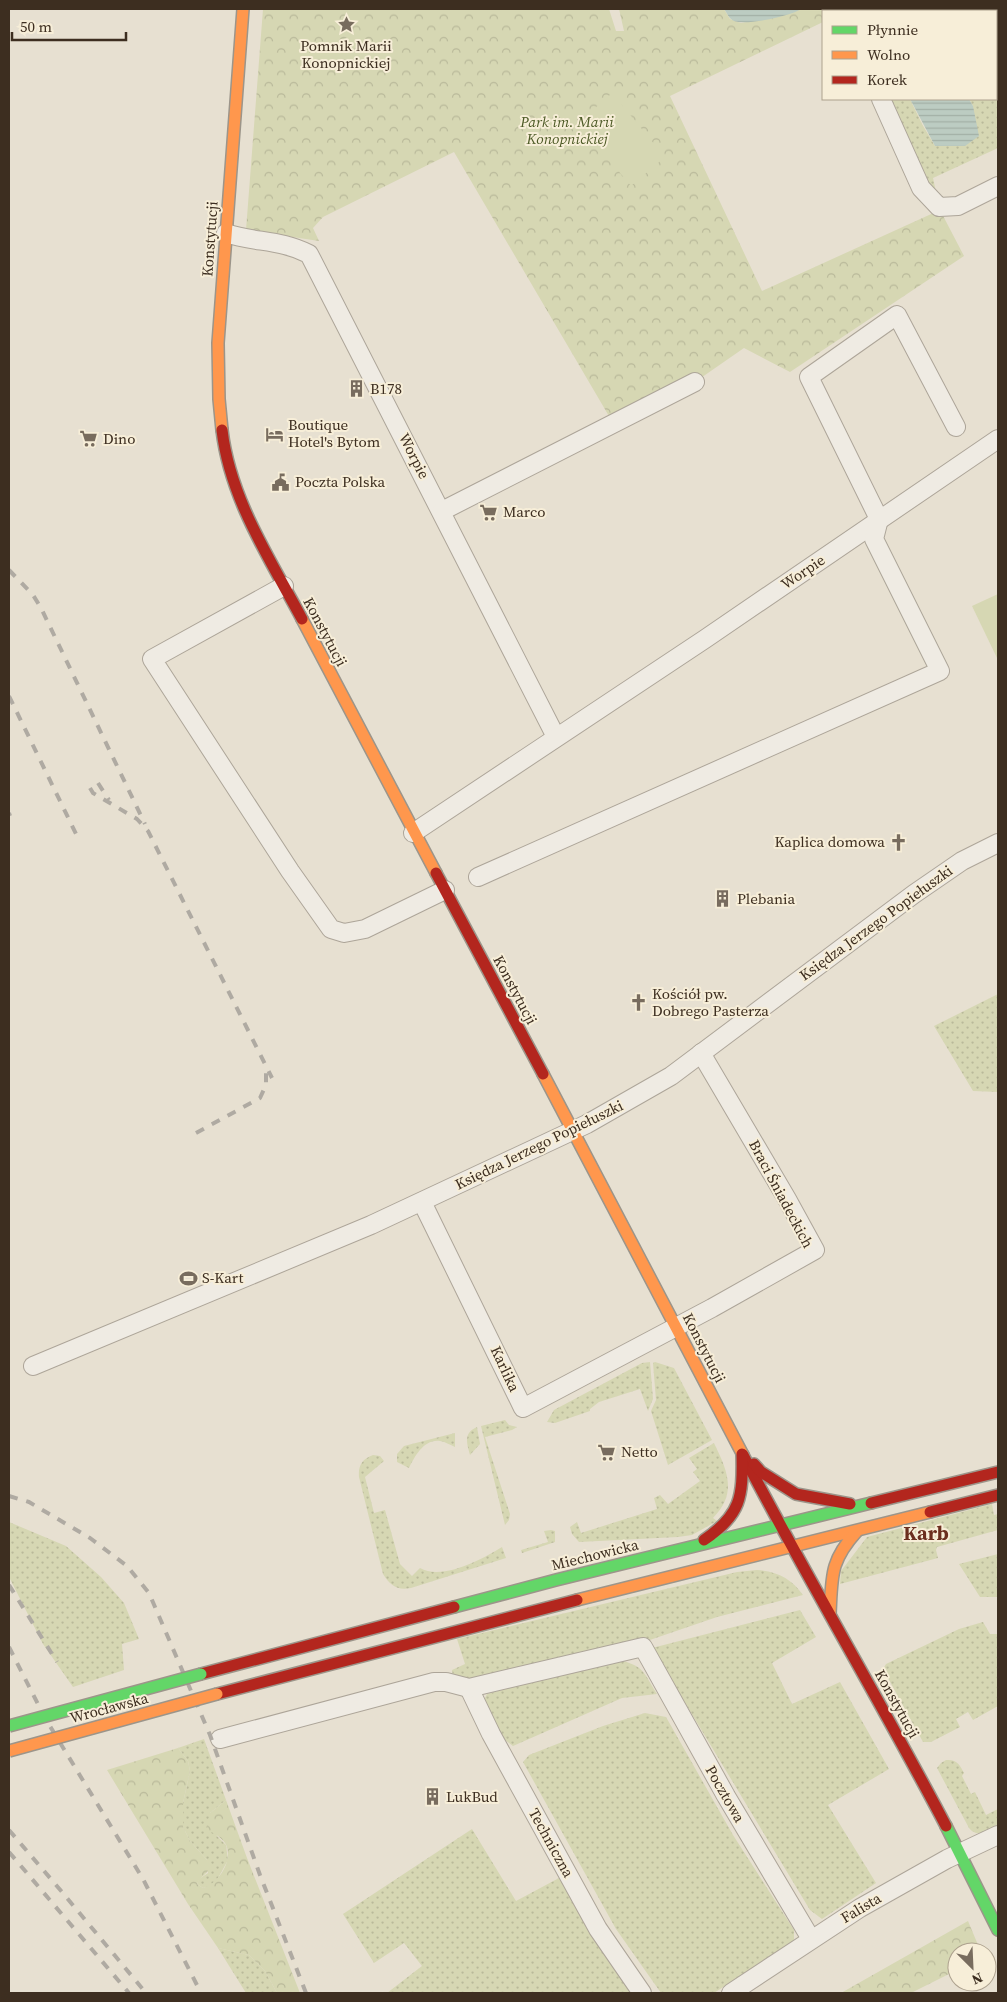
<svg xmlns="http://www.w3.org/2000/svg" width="1007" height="2002" font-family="'Source Serif 4',serif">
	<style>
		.grass { fill: url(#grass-dots) }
		.forest { fill: url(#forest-crowns) }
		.pitch { fill: #d6d7b3 }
		.water { fill: url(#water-rules) }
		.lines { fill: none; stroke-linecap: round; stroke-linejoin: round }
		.street-casing { stroke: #ada599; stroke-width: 20 }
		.fast-casing { stroke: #9c958a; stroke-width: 14 }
		.slow-casing { stroke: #9c958a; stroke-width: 14 }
		.jam-casing { stroke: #9c958a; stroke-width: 14 }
		.street { stroke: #efebe3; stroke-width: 18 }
		.fast { stroke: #63d668; stroke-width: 11 }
		.slow { stroke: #ff974d; stroke-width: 11 }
		.jam { stroke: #b3261e; stroke-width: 11 }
		.rail { stroke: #afaaa2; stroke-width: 4; stroke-dasharray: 9 9; stroke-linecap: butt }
		.fast-bridge-casing { stroke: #9c958a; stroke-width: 14; stroke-linecap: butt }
		.slow-bridge-casing { stroke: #9c958a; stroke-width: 14; stroke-linecap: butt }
		.fast-bridge { stroke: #63d668; stroke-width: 11 }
		.slow-bridge { stroke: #ff974d; stroke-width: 11 }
		.labels { text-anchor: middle; stroke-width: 4; stroke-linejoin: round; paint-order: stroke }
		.poi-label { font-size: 15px; fill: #3d2e20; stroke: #f7eed8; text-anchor: start }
		.park-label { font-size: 15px; font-style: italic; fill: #4d5a26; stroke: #f7eed8 }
		.street-label { font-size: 15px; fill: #3d2e20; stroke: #f7eed8 }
		.district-label { font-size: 20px; font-weight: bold; fill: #6b2e1e; stroke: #f7eed8 }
	</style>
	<defs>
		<pattern id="grass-dots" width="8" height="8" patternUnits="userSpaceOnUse" patternTransform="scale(1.25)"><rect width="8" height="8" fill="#d6d7b3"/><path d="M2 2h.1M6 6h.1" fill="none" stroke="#b9b99a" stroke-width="1.8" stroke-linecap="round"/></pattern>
		<pattern id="forest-crowns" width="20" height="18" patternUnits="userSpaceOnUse" patternTransform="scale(1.25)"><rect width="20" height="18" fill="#d6d7b3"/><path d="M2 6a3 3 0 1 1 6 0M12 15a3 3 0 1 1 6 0" fill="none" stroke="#b9b99a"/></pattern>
		<pattern id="water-rules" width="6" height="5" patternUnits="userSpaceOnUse" patternTransform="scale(1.25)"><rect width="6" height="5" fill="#bcccc2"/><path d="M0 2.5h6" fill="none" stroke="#a2b0a6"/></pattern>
	</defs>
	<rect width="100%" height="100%" fill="#e7e0d1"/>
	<g class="grass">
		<path d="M996 96 998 101V148L933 178 940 210 890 99H910L922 124 935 146 973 106 969 99H996Z"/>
		<path d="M998 994V1092L973 1091 934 1026Z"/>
		<path d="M650 1362 653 1399 648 1411 640 1389 599 1402 590 1409V1411L555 1423 547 1422 554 1410 642 1363Z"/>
		<path d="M655 1362 674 1368 712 1440 668 1465 651 1411 656 1400 653 1363Z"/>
		<path d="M505 1420 509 1425 517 1427 512 1430 485 1437 510 1514 509 1520 505 1525 481 1426Z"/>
		<path d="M477 1427 480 1444 470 1455C467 1443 463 1433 477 1427Z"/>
		<path d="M455 1433V1447C450 1445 446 1442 440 1441 424 1439 415 1456 409 1468L397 1462V1454L404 1446Z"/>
		<path d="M714 1443C727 1470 738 1493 713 1518L717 1521 692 1535 678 1537 579 1542 572 1534 570 1527 577 1522 581 1533 657 1509 654 1498 660 1495 668 1504 700 1481 693 1472 697 1469 689 1458Z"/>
		<path d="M373 1455 380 1456 384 1461 365 1477 374 1513 385 1510 400 1564 412 1576 420 1568C442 1581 483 1559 502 1547L506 1558 411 1588C397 1591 390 1585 383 1574L359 1477C358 1466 362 1459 373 1455Z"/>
		<path d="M992 1504 994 1515 998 1514V1530L937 1547 936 1550 938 1558 840 1584 841 1571 867 1537Z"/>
		<path d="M9 1522 66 1546 101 1577 124 1603 139 1639 122 1644 124 1670 73 1687 43 1644 9 1577Z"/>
		<path d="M551 1530 555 1531V1542L522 1553 521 1550 548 1542 544 1531Z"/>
		<path d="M998 1554V1597H980L959 1564Z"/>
		<path d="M757 1570C777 1571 792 1579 803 1595L717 1617 644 1642 483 1682 453 1678 452 1670 465 1664 457 1639 737 1572Z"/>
		<path d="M800 1610 816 1637 772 1663 792 1704 840 1682 889 1769 828 1805 876 1883 822 1919 810 1910 652 1648Z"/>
		<path d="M983 1622 990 1634H998V1706L973 1720 968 1712 956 1719 960 1727 931 1742H923L883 1669 886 1664 959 1629Z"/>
		<path d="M617 1659C645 1667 642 1670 657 1694L622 1698 513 1746 505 1740 483 1702 487 1694Z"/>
		<path d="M645 1713 666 1717 733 1835 794 1930V1941L714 1993H661L616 1929 523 1762 529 1755 603 1726Z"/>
		<path d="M204 1739 226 1800 210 1813 217 1836 226 1845 228 1860 217 1880 210 1886 203 1888 197 1884 199 1879 208 1873 207 1860 190 1841 183 1827V1803L190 1771 188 1761 178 1748Z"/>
		<path d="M946 1760C957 1759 960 1765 964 1773L962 1776 971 1794 975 1792 986 1815 998 1809V1824C988 1830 978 1839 969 1828L937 1768 941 1763Z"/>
		<path d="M472 1829 516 1901 559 1878 605 1953 632 1993H387L422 1966 404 1943 374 1963 343 1914Z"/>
		<path d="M218 1948 249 1955 265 1971 277 1993H246Z"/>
	</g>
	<g class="forest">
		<path d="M263 9H609L616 31H624L619 9H724L730 19 741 23 791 13 801 9H849L850 10 847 11H823V22L670 96 762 291 940 210 964 256 790 372 744 348 695 382 613 423 454 152 323 217 313 228 319 241 246 230Z"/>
		<path d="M178 1748 188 1761 190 1771 183 1803V1827L190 1841 207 1860 210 1867C207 1875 200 1876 197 1884L203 1888C218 1884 235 1859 225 1843 220 1836 213 1833 206 1829L210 1813 226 1800 247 1858 300 1993H277L265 1971 249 1955 218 1948 188 1904 107 1770Z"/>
		<path d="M968 1921 981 1952H957V1970L911 1993H841Z"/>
	</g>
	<g class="pitch">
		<path d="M612 93 665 157 631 186 578 123Z"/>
		<path d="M998 594V657L997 658 972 606Z"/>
	</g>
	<g class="water">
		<path d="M724 9H801C791 16 746 26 734 21 729 19 727 13 724 9Z"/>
		<path d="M910 99H969L973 106 979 136 965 146H935Z"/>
	</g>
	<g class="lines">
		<defs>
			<g id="street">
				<path d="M881 99 921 188 939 207 958 206 998 186"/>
				<path d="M226 233C255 243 280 239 309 254L556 737"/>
				<path d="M442 511 695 382"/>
				<path d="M284 586 152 659 290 871 331 929 344 933 365 929 445 890"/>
				<path d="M413 833 705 639 998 439"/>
				<path d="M478 877 940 671 874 539 879 519 809 377 897 315 956 427"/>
				<path d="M422 1202 523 1408 712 1308 815 1250 787 1199 701 1053"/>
				<path d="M33 1366 371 1225 587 1124 671 1076 914 894 962 861 998 843"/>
				<path d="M469 1688 491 1734 598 1929 642 1993"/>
				<path d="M220 1739 434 1682H446L469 1688 643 1647 726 1796 811 1939"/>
				<path d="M731 1993 860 1908 947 1859 998 1835"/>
			</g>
			<g id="fast">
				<path d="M454 1607 556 1580 871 1503"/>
				<path d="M946 1826 998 1930"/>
			</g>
			<g id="slow">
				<path d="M222 430 219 399 218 343 243 9"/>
				<path d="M302 619 436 873"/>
				<path d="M543 1074 743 1455"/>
				<path d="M577 1600 930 1512"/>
				<path d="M830 1614C832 1575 830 1561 857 1531"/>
			</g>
			<g id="jam">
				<path d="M222 430C230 499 270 559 302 619"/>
				<path d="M436 873 543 1074"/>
				<path d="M743 1455C808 1580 881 1702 946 1826"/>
				<path d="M754 1464 761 1472 796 1494 850 1504"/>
				<path d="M871 1503 998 1472"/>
				<path d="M930 1512 998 1495"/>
				<path d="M704 1540C741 1515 743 1497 742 1454"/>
				<path d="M201 1674 454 1607"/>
				<path d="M217 1694 577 1600"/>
			</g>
		</defs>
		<use href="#street" class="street-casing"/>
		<use href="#fast" class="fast-casing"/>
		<use href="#slow" class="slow-casing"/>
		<use href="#jam" class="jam-casing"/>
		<use href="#street" class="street"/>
		<use href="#fast" class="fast"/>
		<use href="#slow" class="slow"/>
		<use href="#jam" class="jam"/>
		<g class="rail">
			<path d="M9 570 33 595 41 608 145 824"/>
			<path d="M9 696 79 840"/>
			<path d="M98 783 109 800"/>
			<path d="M90 788 93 793 137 819 148 831 272 1078"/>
			<path d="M9 813 10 816"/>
			<path d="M196 1133 260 1098 266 1085V1070"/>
			<path d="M9 1496 29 1502 90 1538 127 1566 149 1593 210 1735 260 1875 306 1993"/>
			<path d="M9 1585 57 1662"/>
			<path d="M9 1647 45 1718 143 1879 201 1993"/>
			<path d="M9 1830 62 1892 146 1993"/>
			<path d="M9 1852 129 1993"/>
		</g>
		<defs>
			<path id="fast-bridge" d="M9 1726 201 1674"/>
			<path id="slow-bridge" d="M9 1751 217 1694"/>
		</defs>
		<use href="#fast-bridge" class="fast-bridge-casing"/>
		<use href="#slow-bridge" class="slow-bridge-casing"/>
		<use href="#fast-bridge" class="fast-bridge"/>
		<use href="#slow-bridge" class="slow-bridge"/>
	</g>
	<defs>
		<symbol id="sight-bare" viewBox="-9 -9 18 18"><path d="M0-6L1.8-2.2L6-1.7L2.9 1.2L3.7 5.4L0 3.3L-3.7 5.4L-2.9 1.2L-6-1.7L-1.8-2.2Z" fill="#786c5e" stroke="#f7eed8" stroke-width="2.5" paint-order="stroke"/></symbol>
		<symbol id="building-bare" viewBox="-9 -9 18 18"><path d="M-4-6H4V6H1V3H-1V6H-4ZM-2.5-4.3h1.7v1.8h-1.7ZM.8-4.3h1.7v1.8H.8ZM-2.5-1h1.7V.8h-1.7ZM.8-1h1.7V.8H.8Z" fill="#786c5e" stroke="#f7eed8" stroke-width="2.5" paint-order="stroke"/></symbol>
		<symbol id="hotel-bare" viewBox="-9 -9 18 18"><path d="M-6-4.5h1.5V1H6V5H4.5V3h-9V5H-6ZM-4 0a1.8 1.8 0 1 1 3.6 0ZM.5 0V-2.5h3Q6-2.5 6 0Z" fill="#786c5e" stroke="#f7eed8" stroke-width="2.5" paint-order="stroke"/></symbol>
		<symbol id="supermarket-bare" viewBox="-9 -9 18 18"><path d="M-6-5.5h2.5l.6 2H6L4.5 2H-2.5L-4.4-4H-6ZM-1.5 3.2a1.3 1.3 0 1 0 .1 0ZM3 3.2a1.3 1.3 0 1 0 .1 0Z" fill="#786c5e" stroke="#f7eed8" stroke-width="2.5" paint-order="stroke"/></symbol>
		<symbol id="civic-bare" viewBox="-9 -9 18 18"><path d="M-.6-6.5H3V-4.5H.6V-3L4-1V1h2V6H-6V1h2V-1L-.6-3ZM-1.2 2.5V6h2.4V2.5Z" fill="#786c5e" stroke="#f7eed8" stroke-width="2.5" paint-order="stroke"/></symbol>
		<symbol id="church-bare" viewBox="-9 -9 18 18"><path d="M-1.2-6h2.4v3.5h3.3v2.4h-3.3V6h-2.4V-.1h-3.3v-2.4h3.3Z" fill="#786c5e" stroke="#f7eed8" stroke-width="2.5" paint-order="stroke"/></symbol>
		<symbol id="stadium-bare" viewBox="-9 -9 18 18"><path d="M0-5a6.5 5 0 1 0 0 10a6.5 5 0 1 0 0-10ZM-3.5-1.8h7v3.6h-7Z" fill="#786c5e" stroke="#f7eed8" stroke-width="2.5" paint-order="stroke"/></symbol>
	</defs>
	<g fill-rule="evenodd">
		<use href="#sight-bare" x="334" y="12" width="25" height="25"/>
		<use href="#building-bare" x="344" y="376" width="25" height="25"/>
		<use href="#hotel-bare" x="262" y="422" width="25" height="25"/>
		<use href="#supermarket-bare" x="76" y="426" width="25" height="25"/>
		<use href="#civic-bare" x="268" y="470" width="25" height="25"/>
		<use href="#supermarket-bare" x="476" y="500" width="25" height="25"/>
		<use href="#church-bare" x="886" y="830" width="25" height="25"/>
		<use href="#building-bare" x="710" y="886" width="25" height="25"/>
		<use href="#church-bare" x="626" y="990" width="25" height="25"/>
		<use href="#stadium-bare" x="176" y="1266" width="25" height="25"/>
		<use href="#supermarket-bare" x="594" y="1440" width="25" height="25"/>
		<use href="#building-bare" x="420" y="1784" width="25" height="25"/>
	</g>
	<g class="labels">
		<g class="poi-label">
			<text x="346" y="51" text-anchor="middle">Pomnik Marii<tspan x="346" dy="17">Konopnickiej</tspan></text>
			<text x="370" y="394">B178</text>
			<text x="288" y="430">Boutique<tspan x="288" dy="17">Hotel's Bytom</tspan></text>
			<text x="103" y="444">Dino</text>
			<text x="295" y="487">Poczta Polska</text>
			<text x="503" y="517">Marco</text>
			<text x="885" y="847" text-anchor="end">Kaplica domowa</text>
			<text x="737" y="904">Plebania</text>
			<text x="652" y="999">Kościół pw.<tspan x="652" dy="17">Dobrego Pasterza</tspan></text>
			<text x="202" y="1283">S-Kart</text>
			<text x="621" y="1457">Netto</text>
			<text x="446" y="1802">LukBud</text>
		</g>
		<g class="park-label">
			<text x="567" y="127">Park im. Marii<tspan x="567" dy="17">Konopnickiej</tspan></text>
		</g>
		<g class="street-label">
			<text transform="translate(210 239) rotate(-86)" y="5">Konstytucji</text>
			<text transform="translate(414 456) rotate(63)" y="5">Worpie</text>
			<text transform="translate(803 572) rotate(-34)" y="5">Worpie</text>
			<text transform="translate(325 632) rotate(62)" y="5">Konstytucji</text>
			<text transform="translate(876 923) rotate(-36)" y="5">Księdza Jerzego Popiełuszki</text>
			<text transform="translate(515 990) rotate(62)" y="5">Konstytucji</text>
			<text transform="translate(539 1145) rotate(-26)" y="5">Księdza Jerzego Popiełuszki</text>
			<text transform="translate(781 1194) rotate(62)" y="5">Braci Śniadeckich</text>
			<text transform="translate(704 1348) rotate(63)" y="5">Konstytucji</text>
			<text transform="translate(505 1369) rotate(65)" y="5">Karlika</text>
			<text transform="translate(595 1555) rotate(-14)" y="5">Miechowicka</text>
			<text transform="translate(897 1704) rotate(61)" y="5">Konstytucji</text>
			<text transform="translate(109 1708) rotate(-15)" y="5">Wrocławska</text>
			<text transform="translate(725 1794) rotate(60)" y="5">Pocztowa</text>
			<text transform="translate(551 1843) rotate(61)" y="5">Techniczna</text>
			<text transform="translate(861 1908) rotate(-31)" y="5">Falista</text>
		</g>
		<g class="district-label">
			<text x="926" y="1540">Karb</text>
		</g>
	</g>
	<rect width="1007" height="2002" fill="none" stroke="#3d2e20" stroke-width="20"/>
	<rect x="822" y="10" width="175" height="90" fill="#f7eed8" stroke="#ada18e"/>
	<rect x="832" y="26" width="25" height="8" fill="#63d668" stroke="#ada18e"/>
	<text x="867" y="35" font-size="15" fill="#3d2e20">Płynnie</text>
	<rect x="832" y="51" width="25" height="8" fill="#ff974d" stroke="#ada18e"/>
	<text x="867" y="60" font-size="15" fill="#3d2e20">Wolno</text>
	<rect x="832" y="76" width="25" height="8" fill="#b3261e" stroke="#ada18e"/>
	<text x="867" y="85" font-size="15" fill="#3d2e20">Korek</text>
	<g transform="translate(972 1967) rotate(156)"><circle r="24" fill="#f7eed8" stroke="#ada18e"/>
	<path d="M0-4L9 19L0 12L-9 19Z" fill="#786c5e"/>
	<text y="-8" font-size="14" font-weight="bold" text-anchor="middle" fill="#3d2e20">N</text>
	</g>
	<path d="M12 32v8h114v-8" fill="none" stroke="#3d2e20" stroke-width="2.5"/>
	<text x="20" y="32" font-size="15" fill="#3d2e20" stroke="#f7eed8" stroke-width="4" paint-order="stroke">50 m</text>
</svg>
